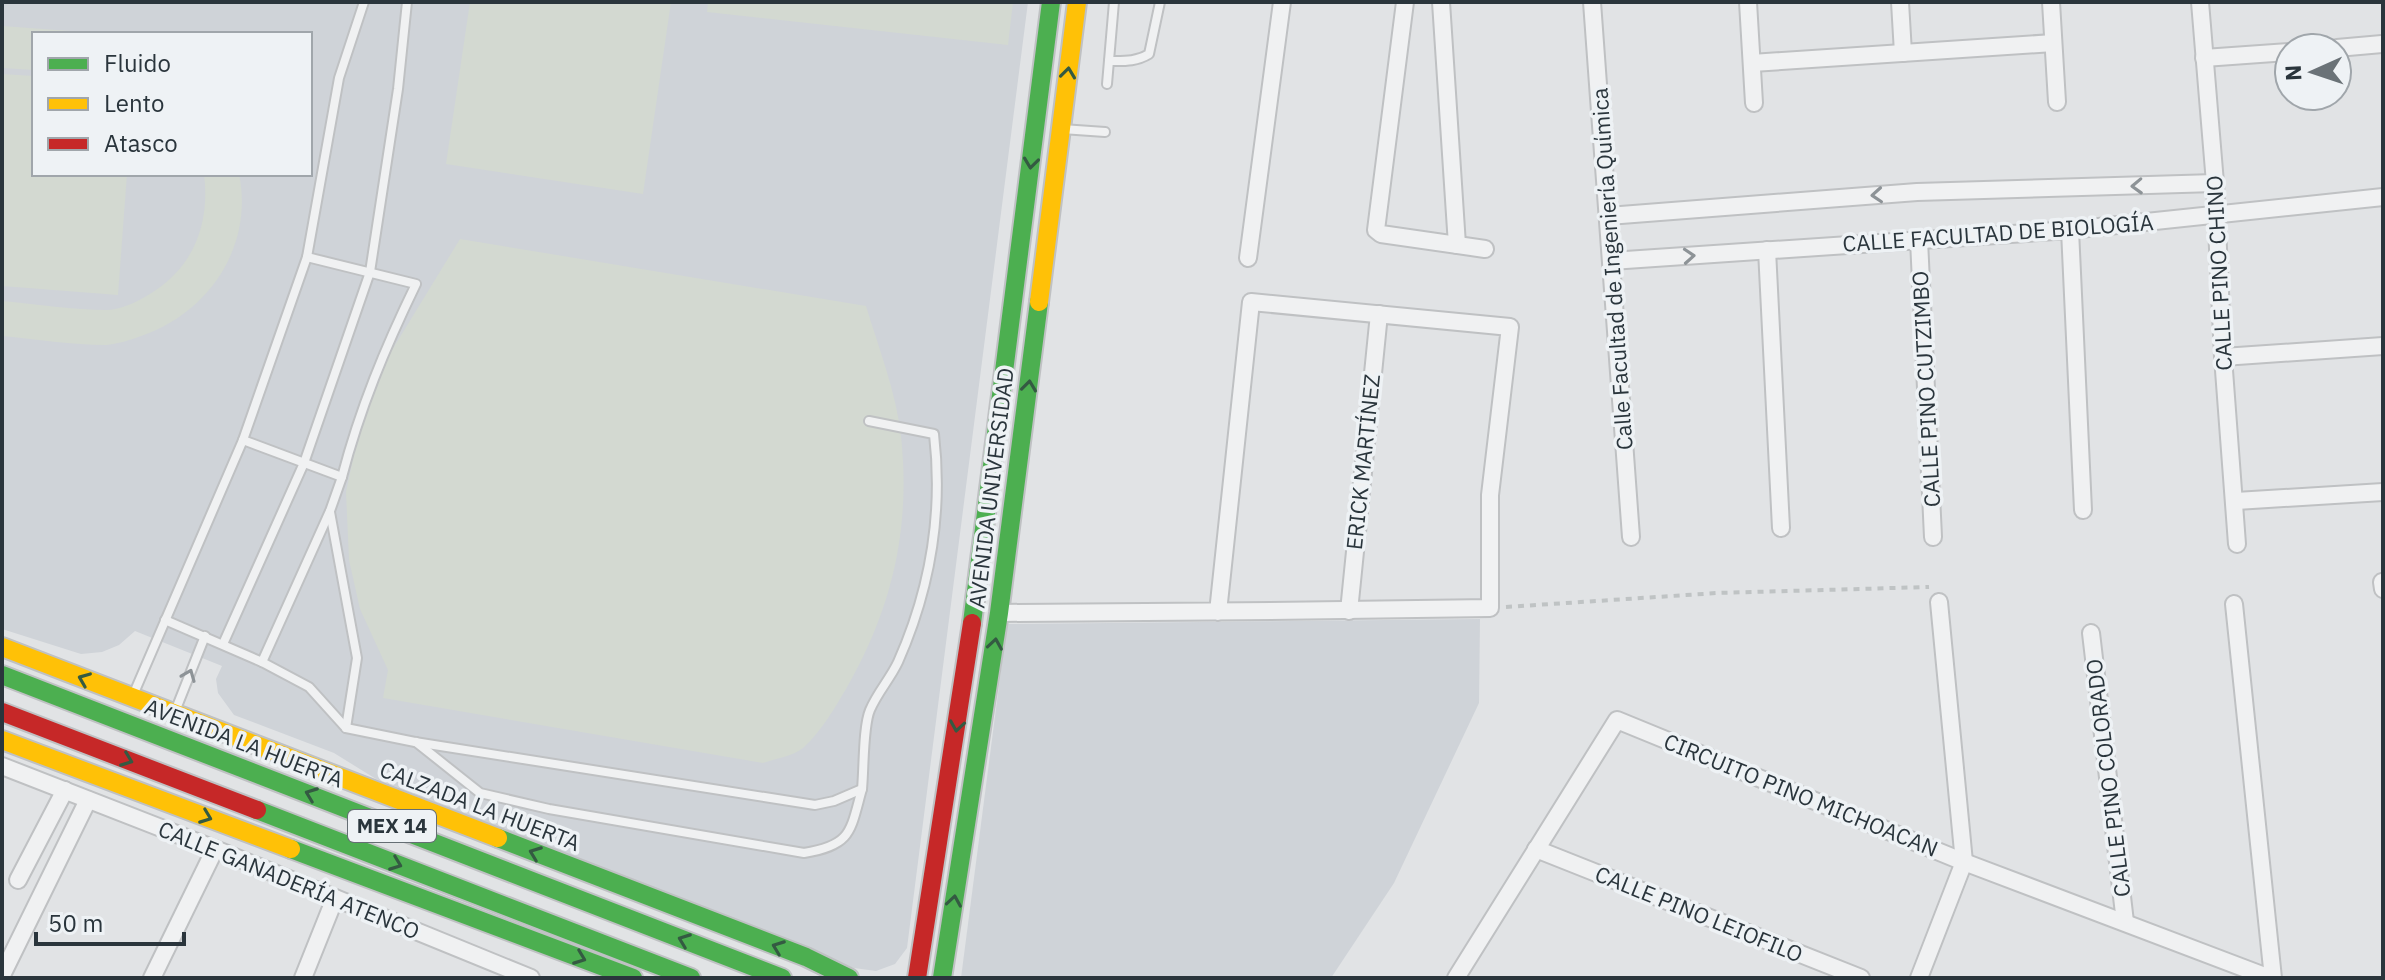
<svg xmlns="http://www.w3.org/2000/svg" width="2385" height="980" font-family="'IBM Plex Sans',sans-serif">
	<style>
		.built { fill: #cfd3d8; fill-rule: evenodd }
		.green { fill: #d3d9d1 }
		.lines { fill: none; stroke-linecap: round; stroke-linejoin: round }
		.lane-casing { stroke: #bfc1c3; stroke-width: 12 }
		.street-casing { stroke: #bfc1c3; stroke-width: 20 }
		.fast-casing { stroke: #bfc1c3; stroke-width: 22 }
		.slow-casing { stroke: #bfc1c3; stroke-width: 22 }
		.jam-casing { stroke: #bfc1c3; stroke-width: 22 }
		.path { stroke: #bfc3c4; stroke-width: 4; stroke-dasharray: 6 6; stroke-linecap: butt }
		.lane { stroke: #f0f1f2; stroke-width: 8 }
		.street { stroke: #f0f1f2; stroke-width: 16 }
		.fast { stroke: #4caf50; stroke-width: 18 }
		.slow { stroke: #ffc107; stroke-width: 18 }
		.jam { stroke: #c62828; stroke-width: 18 }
		.oneway { stroke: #345a42 }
		.oneway2 { stroke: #8d9397 }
		.labels { text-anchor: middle; stroke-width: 7; stroke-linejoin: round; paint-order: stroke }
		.shield { fill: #eef2f5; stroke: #656e74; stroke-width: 2 }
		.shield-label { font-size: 20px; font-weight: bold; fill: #2a353c }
		.street-label { font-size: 22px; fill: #2a353c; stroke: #eef2f5 }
	</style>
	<rect width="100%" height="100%" fill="#e1e3e5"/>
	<g class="built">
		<path d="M2 2H1028L907 948 895 964 876 971 854 968 376 779 334 753 234 715 218 693 216 679 222 666 135 631 119 645 102 652 81 654 2 629ZM34 34H310V174H34Z"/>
		<path d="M1480 619 1479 703 1394 883 1331 978H961L1007 624Z"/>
	</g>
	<g class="green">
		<path d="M470 2H671L643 194 446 164Z"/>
		<path d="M708 2H1013L1008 45 707 12Z"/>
		<path d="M2 26 111 34H34V70L2 68Z"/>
		<path d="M2 74 34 76V174H127L118 295 2 286Z"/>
		<path d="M204 174H239C254 246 209 313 141 336 131 340 117 344 106 345 72 345 36 339 2 336V301C37 304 73 310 108 310 123 309 141 300 153 292 195 265 210 222 204 174Z"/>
		<path d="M460 239 866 306C879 349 896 392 901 436 911 529 892 609 846 689 834 709 821 732 803 748 793 756 775 759 763 763L383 698 388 670 360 609 349 560 346 492 360 426 381 368Z"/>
	</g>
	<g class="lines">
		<defs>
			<g id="lane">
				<path d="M1109 61C1124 61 1136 62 1149 54L1160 2"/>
				<path d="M1107 84 1114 2"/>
				<path d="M1062 129 1105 132"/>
				<path d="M307 257 416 284C385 348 360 408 342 477"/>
				<path d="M243 440 342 477 330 511 262 662"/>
				<path d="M330 512 357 658 346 728"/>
				<path d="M165 620 262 662 309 687 346 728 415 742 815 805 834 801 862 789C864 769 863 726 870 710 877 693 890 679 898 662 930 590 943 512 934 434L869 421"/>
				<path d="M223 644 304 463 370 272 398 89 407 2"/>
				<path d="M134 693 243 440 307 257 339 78 364 2"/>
				<path d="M176 709 205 636"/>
				<path d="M416 742 480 793 549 809 804 853C852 845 850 832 862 789"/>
			</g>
			<g id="street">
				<path d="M1405 2 1376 230 1381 234 1485 249"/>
				<path d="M1441 2 1457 245"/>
				<path d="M1592 2 1631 537"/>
				<path d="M1748 2 1754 103"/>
				<path d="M1900 2 1903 53"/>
				<path d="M2051 2 2057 102"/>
				<path d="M2200 2 2215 183 2223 357 2237 544"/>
				<path d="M2337 48 2382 44"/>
				<path d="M2204 58 2289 52"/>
				<path d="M1752 63 2053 43"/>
				<path d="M1608 216 1917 192 2215 183"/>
				<path d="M2070 230 2083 510"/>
				<path d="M1919 240 1933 537"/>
				<path d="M1767 250 1781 528"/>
				<path d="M1248 258 1282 2"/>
				<path d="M1611 261 2070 230 2383 197"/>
				<path d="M2223 357 2383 346"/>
				<path d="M2236 501 2383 492"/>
				<path d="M2382 582 2383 589"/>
				<path d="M2234 604 2273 978"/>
				<path d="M1349 611 1379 314"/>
				<path d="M999 613C1163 612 1326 611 1490 608V495L1510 327 1251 302 1218 612"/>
				<path d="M2091 633 2125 922"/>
				<path d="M2 766 215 849 531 978"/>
				<path d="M1536 849 1861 978"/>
				<path d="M18 880 65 790"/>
				<path d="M2 975 88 800"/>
				<path d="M152 978 215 849"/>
				<path d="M303 978 335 898"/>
				<path d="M1456 978 1617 720 1964 862 2270 978"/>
				<path d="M1919 978 1964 862 1939 602"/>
			</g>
			<g id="fast">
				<path d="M972 623 1051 2"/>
				<path d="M2 675 782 978"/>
				<path d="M257 810 691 978"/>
				<path d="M498 838 806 957 849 978"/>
				<path d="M291 849 633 978"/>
				<path d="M942 978 999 613 1039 302"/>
			</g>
			<g id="slow">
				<path d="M1039 302 1077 2"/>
				<path d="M2 647 498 838"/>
				<path d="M2 740 291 849"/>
			</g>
			<g id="jam">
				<path d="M2 712 257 810"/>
				<path d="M917 978 972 623"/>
			</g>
		</defs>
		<use href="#lane" class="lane-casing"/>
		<use href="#street" class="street-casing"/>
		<use href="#fast" class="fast-casing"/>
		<use href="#slow" class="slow-casing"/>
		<use href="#jam" class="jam-casing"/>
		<path class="path" d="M1506 607 1717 593 1929 587"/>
		<use href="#lane" class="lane"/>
		<use href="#street" class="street"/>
		<use href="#fast" class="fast"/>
		<use href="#slow" class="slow"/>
		<use href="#jam" class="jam"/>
	</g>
	<defs><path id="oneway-chevron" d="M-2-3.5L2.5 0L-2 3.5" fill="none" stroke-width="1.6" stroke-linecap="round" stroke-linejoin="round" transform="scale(2)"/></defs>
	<g class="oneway">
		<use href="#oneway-chevron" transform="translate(1068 73) rotate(-83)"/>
		<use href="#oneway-chevron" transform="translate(1031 163) rotate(97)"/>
		<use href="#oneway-chevron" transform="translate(1029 386) rotate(-83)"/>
		<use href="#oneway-chevron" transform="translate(995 644) rotate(-81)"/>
		<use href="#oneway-chevron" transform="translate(84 679) rotate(-158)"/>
		<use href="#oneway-chevron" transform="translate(957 726) rotate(99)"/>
		<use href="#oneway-chevron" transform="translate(127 760) rotate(21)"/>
		<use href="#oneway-chevron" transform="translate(311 794) rotate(-159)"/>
		<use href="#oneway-chevron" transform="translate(206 817) rotate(21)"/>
		<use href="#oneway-chevron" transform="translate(535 853) rotate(-159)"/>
		<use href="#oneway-chevron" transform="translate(396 864) rotate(21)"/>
		<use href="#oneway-chevron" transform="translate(954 901) rotate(-81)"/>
		<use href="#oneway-chevron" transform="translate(684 940) rotate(-159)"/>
		<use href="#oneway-chevron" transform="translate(778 947) rotate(-159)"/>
		<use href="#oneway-chevron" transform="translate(580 958) rotate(21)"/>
	</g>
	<g class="oneway2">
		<use href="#oneway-chevron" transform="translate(2137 186) rotate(178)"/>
		<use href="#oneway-chevron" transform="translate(1877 195) rotate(176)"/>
		<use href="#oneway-chevron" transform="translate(1689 256) rotate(-4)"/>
		<use href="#oneway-chevron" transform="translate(189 675) rotate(-68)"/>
	</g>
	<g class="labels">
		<rect class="shield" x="348" y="810" width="88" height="32" rx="6"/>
		<g class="shield-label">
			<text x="392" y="833">MEX 14</text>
		</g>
		<g class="street-label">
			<text transform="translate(1998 233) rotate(-4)" y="8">CALLE FACULTAD DE BIOLOGÍA</text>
			<text transform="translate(1612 269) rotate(-94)" y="8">Calle Facultad de Ingenierίa Quίmica</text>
			<text transform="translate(2219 273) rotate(-93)" y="8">CALLE PINO CHINO</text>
			<text transform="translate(1926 389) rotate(-93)" y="8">CALLE PINO CUTZIMBO</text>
			<text transform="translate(1363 462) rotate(-84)" y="8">ERICK MARTÍNEZ</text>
			<text transform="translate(991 488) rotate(-83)" y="8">AVENIDA UNIVERSIDAD</text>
			<text transform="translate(244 743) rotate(21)" y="8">AVENIDA LA HUERTA</text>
			<text transform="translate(2108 778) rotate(-97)" y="8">CALLE PINO COLORADO</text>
			<text transform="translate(1801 795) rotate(22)" y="8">CIRCUITO PINO MICHOACAN</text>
			<text transform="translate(480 806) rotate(21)" y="8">CALZADA LA HUERTA</text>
			<text transform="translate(289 880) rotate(22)" y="8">CALLE GANADERÍA ATENCO</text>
			<text transform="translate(1699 914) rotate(22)" y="8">CALLE PINO LEIOFILO</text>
		</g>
	</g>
	<rect width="2385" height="980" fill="none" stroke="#2a353c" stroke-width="8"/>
	<rect x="32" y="32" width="280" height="144" fill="#eef2f5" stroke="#a0a6ab" stroke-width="2"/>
	<rect x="48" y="58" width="40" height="12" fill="#4caf50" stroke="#a0a6ab" stroke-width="2"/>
	<text x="104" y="72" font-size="24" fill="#2a353c">Fluido</text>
	<rect x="48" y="98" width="40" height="12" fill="#ffc107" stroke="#a0a6ab" stroke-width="2"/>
	<text x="104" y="112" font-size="24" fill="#2a353c">Lento</text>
	<rect x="48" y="138" width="40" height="12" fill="#c62828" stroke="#a0a6ab" stroke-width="2"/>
	<text x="104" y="152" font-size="24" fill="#2a353c">Atasco</text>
	<g transform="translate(2313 72) rotate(267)"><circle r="38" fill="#eef2f5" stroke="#a0a6ab" stroke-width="2"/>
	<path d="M0-6L14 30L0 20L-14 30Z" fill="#6a7277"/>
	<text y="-12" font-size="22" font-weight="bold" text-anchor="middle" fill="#2a353c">N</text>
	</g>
	<path d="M36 932v12h148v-12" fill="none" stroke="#2a353c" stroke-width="4"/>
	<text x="48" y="932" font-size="24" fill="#2a353c" stroke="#eef2f5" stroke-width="6" paint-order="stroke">50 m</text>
</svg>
